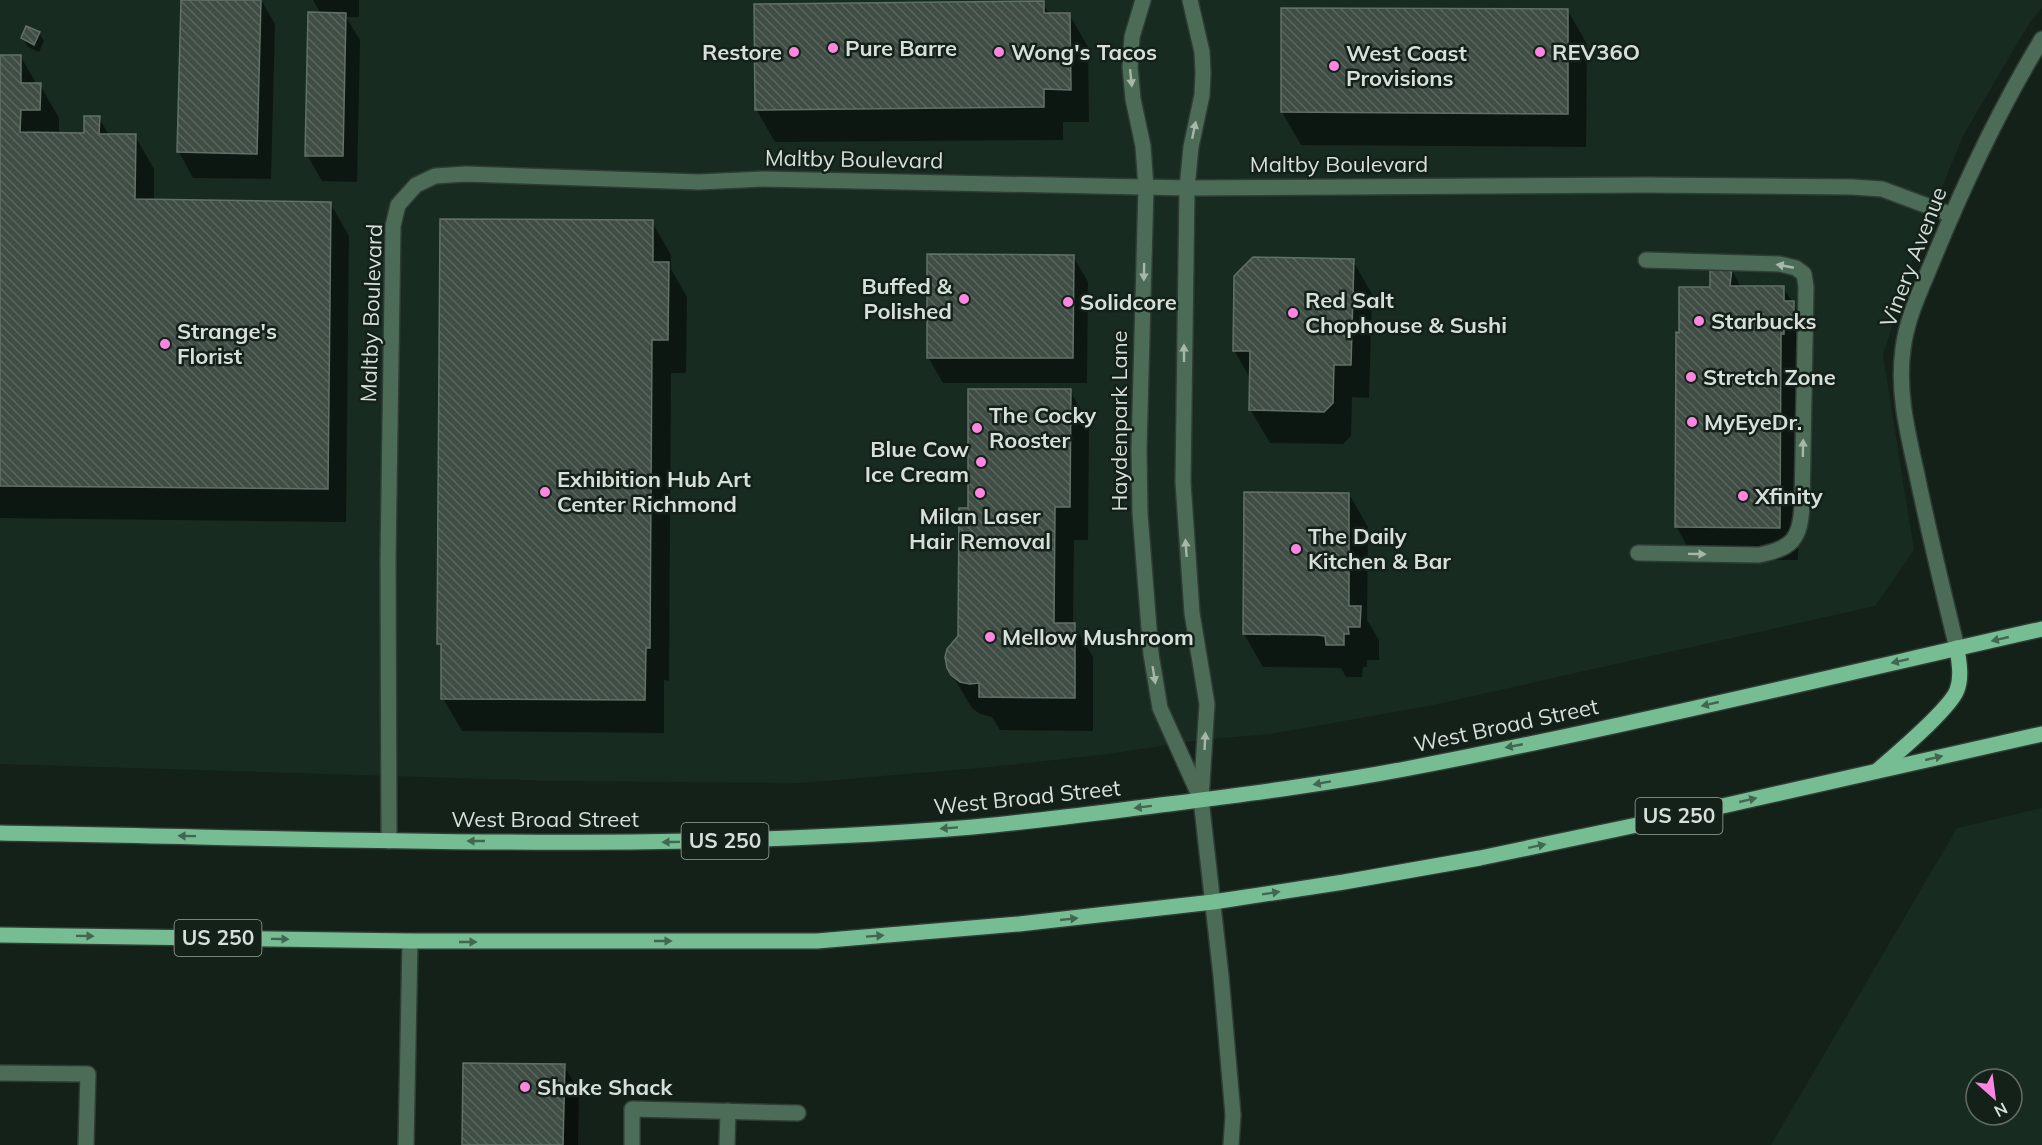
<svg xmlns="http://www.w3.org/2000/svg" width="2042" height="1145" font-family="Mulish,sans-serif">
	<style>
		.built { fill: #182b20; fill-rule: evenodd }
		.shadow { fill: #0007 }
		.building { fill: url(#building-back-hatch); stroke: #627167; stroke-width: 1.5 }
		.lines { fill: none; stroke-linecap: round; stroke-linejoin: round }
		.minor-casing { stroke: #2f3c34; stroke-width: 18 }
		.major-casing { stroke: #2f3c34; stroke-width: 18 }
		.minor { stroke: #4c6c58; stroke-width: 15 }
		.major { stroke: #77bd93; stroke-width: 15 }
		.oneway { fill: #a6b7ac }
		.oneway2 { fill: #416750 }
		.poi-dot { fill: #fe86e1; stroke: #142119; stroke-width: 2 }
		.labels { text-anchor: middle; stroke-width: 5; stroke-linejoin: round; paint-order: stroke }
		.shield { fill: #142119; stroke: #9ca69f; stroke-width: 1.5 }
		.shield-label { font-size: 21px; font-weight: bold; fill: #d6dfd9 }
		.poi-label { font-size: 22px; font-weight: bold; fill: #d6dfd9; stroke: #142119; text-anchor: start }
		.street-label { font-size: 22px; fill: #d6dfd9; stroke: #142119 }
	</style>
	<defs>
		<pattern id="building-back-hatch" width="6" height="6" patternUnits="userSpaceOnUse" patternTransform="scale(1.5)"><rect width="6" height="6" fill="#3f4d44"/><path d="M-1 5l2 2M0 0l6 6M5-1l2 2" fill="none" stroke="#5a665e"/></pattern>
	</defs>
	<rect width="100%" height="100%" fill="#142119"/>
	<g class="built">
		<path d="M0 0H2042V8L2030 22 1964 134 1917 248 1883 355 1914 550 1875 606 1433 705 1271 734 1200 740 1109 754 990 767 799 783 553 781 0 764Z"/>
		<path d="M2042 808V1145H1771L1957 828ZM1976 1079H2012V1115H1976Z"/>
	</g>
	<g class="shadow">
		<path d="M183 0H261L275 24 271 179 193 178 179 152Z"/>
		<path d="M313 0H359V17H346L360 40 357 182 322 181 307 155 321 14Z"/>
		<path d="M1043 3 1049 14H1069L1088 47 1089 122H1063V140L775 142 756 109Z"/>
		<path d="M1568 11 1587 44 1586 147 1301 145 1282 112Z"/>
		<path d="M39 33 44 41 39 52 28 47 23 38Z"/>
		<path d="M0 57H21L37 85H40L59 118V134H85L99 118 109 135 135 136 154 169V201L330 203 349 236 346 522 0 518Z"/>
		<path d="M652 222 671 255V269L687 297 686 373H671L669 681 664 680V733L462 731 443 698V651L439 644Z"/>
		<path d="M1073 256 1088 282 1087 383H943L928 357Z"/>
		<path d="M1353 261 1372 294 1369 398 1352 397 1351 436 1343 444 1270 443 1250 409 1251 380 1234 350Z"/>
		<path d="M1731 269 1741 287H1783L1812 335V352H1802L1799 367 1798 560H1695L1676 526 1680 334 1711 289Z"/>
		<path d="M1070 391 1089 424 1088 540H1074L1073 624 1093 657V731L1000 730 992 717 980 714 972 708 948 668 959 637 969 510Z"/>
		<path d="M1349 494 1368 527 1367 620 1379 640V660H1367V667H1363L1362 677H1346L1341 668 1263 667 1244 634Z"/>
		<path d="M564 1066 579 1091 578 1145H463Z"/>
	</g>
	<g class="building">
		<path d="M181 0H261L257 154 177 152Z"/>
		<path d="M1044 1V13H1070L1071 90 1044 89V107L755 110 754 4Z"/>
		<path d="M1281 8 1568 9V114L1281 112Z"/>
		<path d="M308 12 346 13 343 156H305Z"/>
		<path d="M26 26 40 32 34 45 21 38Z"/>
		<path d="M0 55H21V83H41L40 110H21L20 132 84 133V116H100L99 134H136L135 199 331 202 328 489 0 486Z"/>
		<path d="M440 219 653 220V262H669L668 340H652L650 648H646L645 700 441 699V644H437Z"/>
		<path d="M927 254 1074 255 1073 358H927Z"/>
		<path d="M1253 257 1354 259 1351 365H1334L1333 403 1324 412 1249 410 1250 351H1233L1234 276Z"/>
		<path d="M1710 267 1732 268 1730 286H1784V301H1794V319H1784V334H1781L1780 528 1675 527 1676 332 1679 333V287H1710Z"/>
		<path d="M968 389H1071L1070 507H1055L1054 623H1075V698L979 697V683L970 684 960 682 951 675 947 668 945 657 947 649 958 636 959 508H968Z"/>
		<path d="M1244 492 1349 493V606H1361L1360 627H1348L1349 634H1344V645H1326L1325 636 1317 635 1243 634Z"/>
		<path d="M463 1063 565 1064 563 1145H462Z"/>
	</g>
	<g class="lines">
		<defs>
			<g id="minor">
				<path d="M1143 0 1132 37 1130 67 1133 99 1143 146 1146 187 1139 449 1140 513 1151 654 1160 708 1200 797"/>
				<path d="M1190 0 1202 52 1203 73 1202 95 1191 147 1187 188 1183 482 1192 613 1207 704 1201 799 1221 976 1233 1115 1231 1145"/>
				<path d="M1638 553 1759 555C1792 548 1800 540 1802 506L1806 287 1804 274 1796 268 1780 264 1646 260"/>
				<path d="M1957 648C1943 591 1929 533 1917 475 1908 434 1897 392 1903 349 1907 316 1923 285 1935 255 1966 180 2000 108 2042 39"/>
				<path d="M389 841 388 560 393 226 398 205 416 185 435 176 466 174 699 182 763 179 1187 188 1647 185 1852 187 1882 189 1952 215"/>
				<path d="M0 1073 88 1074 86 1145"/>
				<path d="M406 1145 410 941"/>
				<path d="M632 1145V1109L798 1113"/>
				<path d="M727 1145 728 1111"/>
			</g>
			<g id="major">
				<path d="M1878 770C1895 755 1950 709 1957 690 1962 677 1959 662 1957 648"/>
				<path d="M0 833C324 838 650 854 973 827 1039 821 1104 812 1169 804 1248 794 1326 784 1405 769 1618 728 1830 677 2042 629"/>
				<path d="M0 935 410 941H817L1019 924 1213 902 1344 882 1480 858 1656 821 2042 734"/>
			</g>
		</defs>
		<use href="#minor" class="minor-casing"/>
		<use href="#major" class="major-casing"/>
		<use href="#minor" class="minor"/>
		<use href="#major" class="major"/>
	</g>
	<defs><path id="oneway-solid" d="M-6-.8H1V-3.2L6.5 0L1 3.2V.8H-6Z" transform="scale(1.5)"/></defs>
	<g class="oneway">
		<use href="#oneway-solid" transform="translate(1131 78) rotate(84)"/>
		<use href="#oneway-solid" transform="translate(1194 130) rotate(-78)"/>
		<use href="#oneway-solid" transform="translate(1785 266) rotate(-169)"/>
		<use href="#oneway-solid" transform="translate(1144 272) rotate(91)"/>
		<use href="#oneway-solid" transform="translate(1184 353) rotate(-90)"/>
		<use href="#oneway-solid" transform="translate(1803 448) rotate(-89)"/>
		<use href="#oneway-solid" transform="translate(1186 548) rotate(-94)"/>
		<use href="#oneway-solid" transform="translate(1697 554) rotate(1)"/>
		<use href="#oneway-solid" transform="translate(1154 675) rotate(81)"/>
		<use href="#oneway-solid" transform="translate(1205 741) rotate(-87)"/>
	</g>
	<g class="oneway2">
		<use href="#oneway-solid" transform="translate(2000 639) rotate(167)"/>
		<use href="#oneway-solid" transform="translate(1900 661) rotate(167)"/>
		<use href="#oneway-solid" transform="translate(1710 704) rotate(167)"/>
		<use href="#oneway-solid" transform="translate(1514 746) rotate(169)"/>
		<use href="#oneway-solid" transform="translate(1934 758) rotate(-13)"/>
		<use href="#oneway-solid" transform="translate(1322 783) rotate(170)"/>
		<use href="#oneway-solid" transform="translate(1748 800) rotate(-13)"/>
		<use href="#oneway-solid" transform="translate(1143 807) rotate(173)"/>
		<use href="#oneway-solid" transform="translate(949 828) rotate(176)"/>
		<use href="#oneway-solid" transform="translate(187 836) rotate(-179)"/>
		<use href="#oneway-solid" transform="translate(476 841) rotate(-180)"/>
		<use href="#oneway-solid" transform="translate(671 842) rotate(179)"/>
		<use href="#oneway-solid" transform="translate(1537 846) rotate(-12)"/>
		<use href="#oneway-solid" transform="translate(1271 893) rotate(-9)"/>
		<use href="#oneway-solid" transform="translate(1069 919) rotate(-6)"/>
		<use href="#oneway-solid" transform="translate(85 936) rotate(1)"/>
		<use href="#oneway-solid" transform="translate(875 936) rotate(-4)"/>
		<use href="#oneway-solid" transform="translate(280 939) rotate(1)"/>
		<use href="#oneway-solid" transform="translate(663 941)"/>
		<use href="#oneway-solid" transform="translate(468 942)"/>
	</g>
	<g class="poi-dot">
		<circle cx="833" cy="48" r="6"/>
		<circle cx="794" cy="52" r="6"/>
		<circle cx="999" cy="52" r="6"/>
		<circle cx="1540" cy="52" r="6"/>
		<circle cx="1334" cy="66" r="6"/>
		<circle cx="964" cy="299" r="6"/>
		<circle cx="1068" cy="302" r="6"/>
		<circle cx="1293" cy="313" r="6"/>
		<circle cx="1699" cy="321" r="6"/>
		<circle cx="165" cy="344" r="6"/>
		<circle cx="1691" cy="377" r="6"/>
		<circle cx="1692" cy="422" r="6"/>
		<circle cx="977" cy="428" r="6"/>
		<circle cx="981" cy="462" r="6"/>
		<circle cx="545" cy="492" r="6"/>
		<circle cx="980" cy="493" r="6"/>
		<circle cx="1743" cy="496" r="6"/>
		<circle cx="1296" cy="549" r="6"/>
		<circle cx="990" cy="637" r="6"/>
		<circle cx="525" cy="1087" r="6"/>
	</g>
	<g class="labels">
		<g class="shield">
			<rect x="1635.5" y="798" width="87" height="36" rx="4.5"/>
			<rect x="681.5" y="823" width="87" height="36" rx="4.5"/>
			<rect x="174.5" y="920" width="87" height="36" rx="4.5"/>
		</g>
		<g class="shield-label">
			<text x="1679" y="823">US 250</text>
			<text x="725" y="848">US 250</text>
			<text x="218" y="945">US 250</text>
		</g>
		<g class="poi-label">
			<text x="845" y="56">Pure Barre</text>
			<text x="782" y="60" text-anchor="end">Restore</text>
			<text x="1011" y="60">Wong's Tacos</text>
			<text x="1552" y="60">REV36O</text>
			<text x="1346" y="61">West Coast<tspan x="1346" dy="25">Provisions</tspan></text>
			<text x="952" y="294" text-anchor="end">Buffed &amp;<tspan x="952" dy="25">Polished</tspan></text>
			<text x="1305" y="308">Red Salt<tspan x="1305" dy="25">Chophouse &amp; Sushi</tspan></text>
			<text x="1080" y="310">Solidcore</text>
			<text x="1711" y="329">Starbucks</text>
			<text x="177" y="339">Strange's<tspan x="177" dy="25">Florist</tspan></text>
			<text x="1703" y="385">Stretch Zone</text>
			<text x="989" y="423">The Cocky<tspan x="989" dy="25">Rooster</tspan></text>
			<text x="1704" y="430">MyEyeDr.</text>
			<text x="969" y="457" text-anchor="end">Blue Cow<tspan x="969" dy="25">Ice Cream</tspan></text>
			<text x="557" y="487">Exhibition Hub Art<tspan x="557" dy="25">Center Richmond</tspan></text>
			<text x="1755" y="504">Xfinity</text>
			<text x="980" y="524" text-anchor="middle">Milan Laser<tspan x="980" dy="25">Hair Removal</tspan></text>
			<text x="1308" y="544">The Daily<tspan x="1308" dy="25">Kitchen &amp; Bar</tspan></text>
			<text x="1002" y="645">Mellow Mushroom</text>
			<text x="537" y="1095">Shake Shack</text>
		</g>
		<g class="street-label">
			<text transform="translate(854 159) rotate(1)" y="8">Maltby Boulevard</text>
			<text x="1339" y="172">Maltby Boulevard</text>
			<text transform="translate(1913 257) rotate(-69)" y="8">Vinery Avenue</text>
			<text transform="translate(371 313) rotate(-88)" y="8">Maltby Boulevard</text>
			<text transform="translate(1119 421) rotate(-90)" y="8">Haydenpark Lane</text>
			<text transform="translate(1506 725) rotate(-12)" y="8">West Broad Street</text>
			<text transform="translate(1027 797) rotate(-6)" y="8">West Broad Street</text>
			<text x="545" y="827">West Broad Street</text>
		</g>
	</g>
	<g transform="translate(1994 1097) rotate(152)"><circle r="28" fill="#142119" stroke="#626d66" stroke-width="1.5"/>
	<path d="M0-4.5L10 22L0 15L-10 22Z" fill="#fe86e1"/>
	<text y="-9" font-size="16" font-weight="bold" text-anchor="middle" fill="#d6dfd9">N</text>
	</g>
</svg>
